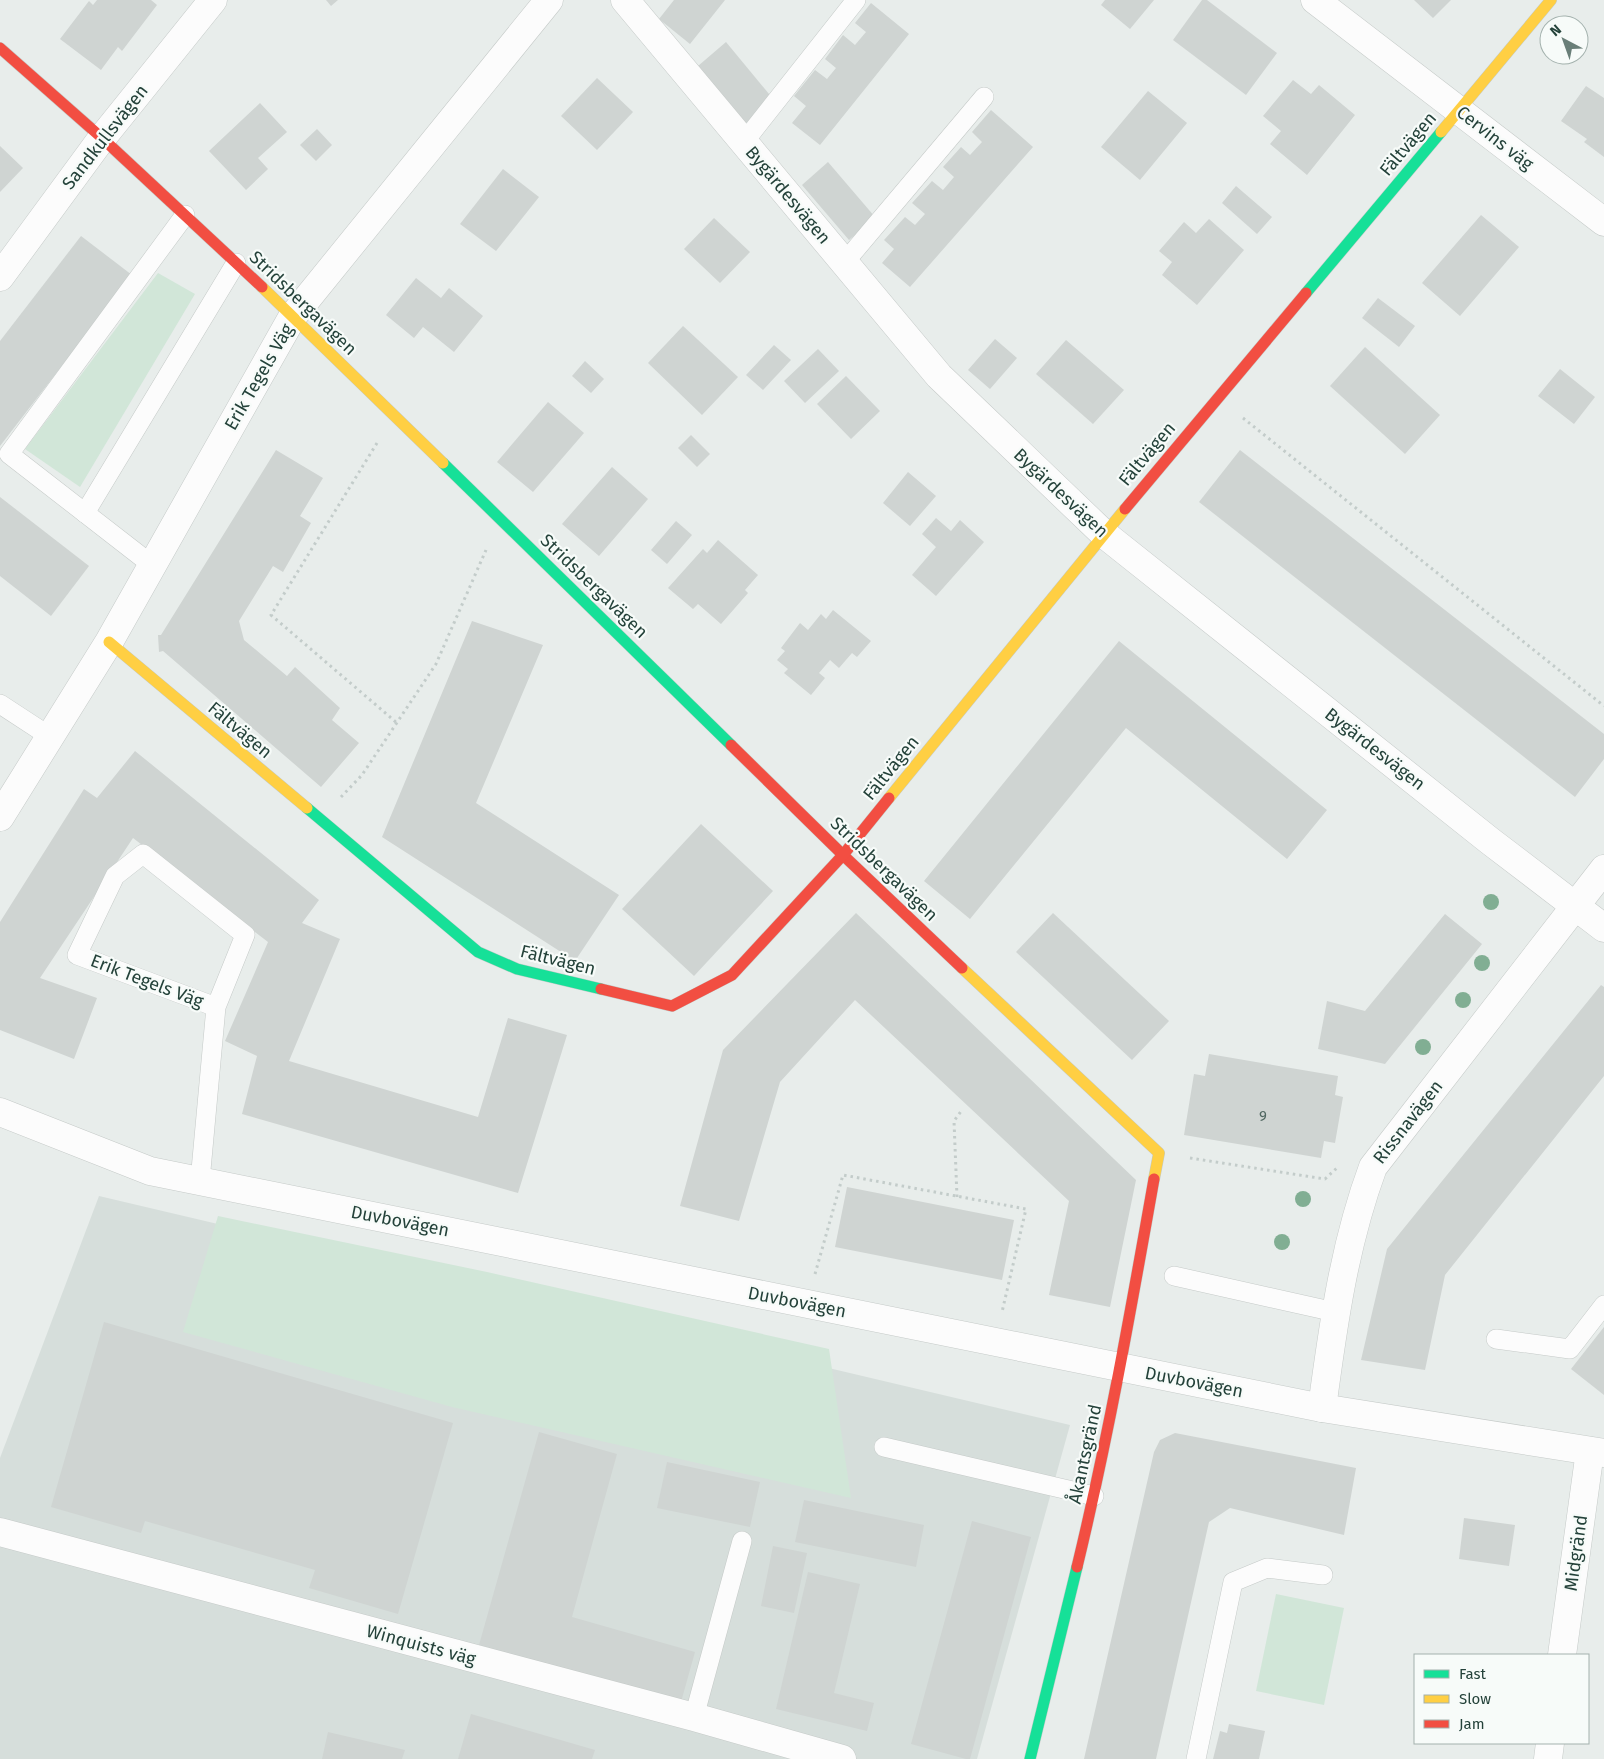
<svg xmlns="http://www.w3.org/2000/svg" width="1604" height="1759" font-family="'Fira Sans',sans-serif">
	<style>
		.built { fill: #d6dedb }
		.green { fill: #d1e6d8 }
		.building { fill: #cfd4d2 }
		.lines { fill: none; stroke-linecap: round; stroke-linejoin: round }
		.lane-casing { stroke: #c5cac8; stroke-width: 20 }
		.street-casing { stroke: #c5cac8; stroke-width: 29 }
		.fast-casing { stroke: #c3cbc8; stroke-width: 12 }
		.slow-casing { stroke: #c3cbc8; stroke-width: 12 }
		.jam-casing { stroke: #c3cbc8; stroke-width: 12 }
		.path { stroke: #c3ccca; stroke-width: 3; stroke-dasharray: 2.5 4; stroke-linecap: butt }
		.lane { stroke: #fcfcfc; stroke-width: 19 }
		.street { stroke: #fcfcfc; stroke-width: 28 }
		.fast { stroke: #16e098; stroke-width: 11 }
		.slow { stroke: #ffcf43; stroke-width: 11 }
		.jam { stroke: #f24e42; stroke-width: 11 }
		.tree { fill: #81ae93 }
		.labels { text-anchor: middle; stroke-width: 4.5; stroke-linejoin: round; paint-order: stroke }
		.number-label { font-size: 15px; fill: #506761 }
		.street-label { font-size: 18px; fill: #24423a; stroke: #f7fbf9 }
	</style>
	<rect width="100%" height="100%" fill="#e8edeb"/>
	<path class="built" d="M99 1196 1070 1425 977 1759H0V1458Z"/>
	<g class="green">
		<path d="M158 273 195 294 80 487 25 449Z"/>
		<path d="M218 1216 487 1272 829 1349 851 1498 452 1407 183 1332Z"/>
		<path d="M1276 1594 1344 1608 1324 1705 1256 1691Z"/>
	</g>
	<g class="building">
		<path d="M97 0H151L157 5 122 51 118 47 101 70 60 39 89 1 93 5Z"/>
		<path d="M326 0H338L331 6Z"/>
		<path d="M674 0H725L690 44 659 19Z"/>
		<path d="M1105 0H1154L1130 29 1101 5Z"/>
		<path d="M1202 0H1207L1277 53 1246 95 1173 40Z"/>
		<path d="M1414 0H1451L1433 18Z"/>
		<path d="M871 3 909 34 820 145 792 123 806 106 794 96 815 70 827 79 836 68 825 59 843 35 855 45 866 32 855 23Z"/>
		<path d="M726 42 774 100 746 123 698 66Z"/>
		<path d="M597 78 633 112 597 150 561 116Z"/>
		<path d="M1293 80 1311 94 1319 85 1355 115 1307 175 1270 144 1281 131 1263 116Z"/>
		<path d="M1586 86 1604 98V157L1584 142 1587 139 1561 121Z"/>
		<path d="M1148 91 1187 123 1140 180 1101 147Z"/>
		<path d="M260 103 287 132 258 158 268 169 246 190 209 151Z"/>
		<path d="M991 110 1033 147 910 287 882 263 894 249 884 240 905 217 915 225 925 214 912 203 932 181 943 190 954 177 943 167 961 147 970 155 982 142 972 132Z"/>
		<path d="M317 129 332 145 316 161 300 145Z"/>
		<path d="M0 146 23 168 0 192Z"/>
		<path d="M828 162 875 217 849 240 802 185Z"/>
		<path d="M503 169 539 197 496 251 460 224Z"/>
		<path d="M1236 186 1272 217 1257 234 1222 203Z"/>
		<path d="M1481 215 1519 247 1460 316 1422 283Z"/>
		<path d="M714 218 750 252 720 283 684 249Z"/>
		<path d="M1209 219 1244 250 1197 305 1162 275 1172 262 1159 251 1184 222 1196 233Z"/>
		<path d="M81 236 132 275 0 446V341Z"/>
		<path d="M416 278 441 298 449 288 483 316 454 352 423 327 414 338 386 315Z"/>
		<path d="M1378 298 1415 326 1399 347 1362 318Z"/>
		<path d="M683 326 738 377 702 415 648 363Z"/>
		<path d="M995 339 1017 358 990 389 968 370Z"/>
		<path d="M1066 340 1124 390 1093 424 1036 374Z"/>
		<path d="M774 345 791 360 763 390 746 375Z"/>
		<path d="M1365 347 1440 415 1405 454 1330 386Z"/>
		<path d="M818 349 839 371 805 403 784 381Z"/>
		<path d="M585 361 604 379 591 393 572 376Z"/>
		<path d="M1560 369 1595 397 1574 424 1538 396Z"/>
		<path d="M846 376 880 411 851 439 817 404Z"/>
		<path d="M548 402 584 433 533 492 497 462Z"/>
		<path d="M691 435 710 454 697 467 678 448Z"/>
		<path d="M276 450 323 478 300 516 311 523 283 572 273 566 239 621 244 640 287 676 295 667 340 708 332 720 359 743 321 787 163 651 159 652 158 635H161Z"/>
		<path d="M1240 450 1604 734V759L1575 797 1199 502Z"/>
		<path d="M612 467 648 499 599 556 562 524Z"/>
		<path d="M908 472 936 496 910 526 883 503Z"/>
		<path d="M0 497 89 566 51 616 0 576Z"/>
		<path d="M936 518 951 531 960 520 984 542 936 596 912 575 936 547 922 534Z"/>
		<path d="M676 521 692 535 667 564 651 550Z"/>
		<path d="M718 540 758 575 745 590 748 593 721 624 698 604 693 609 668 588 703 549 707 553Z"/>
		<path d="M833 610 871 641 857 657 852 653 839 668 830 660 819 673 825 678 811 695 784 673 788 669 777 660 785 651 781 648 800 623 808 630 821 614 826 619Z"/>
		<path d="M472 621 543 645 476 803 619 895 575 961 382 837Z"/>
		<path d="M1119 641 1327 810 1287 859 1126 728 970 919 924 881Z"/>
		<path d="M135 751 319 900 302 923 340 939 289 1061 478 1117 508 1018 567 1035 518 1193 242 1114 257 1056 225 1041 268 942 133 838 40 978 97 998 74 1059 0 1030V922L84 789 97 798Z"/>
		<path d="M701 824 773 891 694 976 622 909Z"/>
		<path d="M856 913 1136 1180 1110 1307 1049 1295 1069 1201 855 1000 780 1082 739 1221 680 1206 723 1050Z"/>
		<path d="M1053 913 1169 1021 1132 1060 1016 952Z"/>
		<path d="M1445 914 1482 944 1385 1064 1318 1049 1327 1001 1365 1011Z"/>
		<path d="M1601 985 1604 987V1076L1445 1275 1425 1370 1361 1360 1387 1249Z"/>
		<path d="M1209 1054 1338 1076 1335 1095 1343 1097 1335 1143 1324 1141 1321 1158 1184 1135 1194 1074 1205 1076Z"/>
		<path d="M847 1187 1014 1220 1002 1280 835 1247Z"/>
		<path d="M104 1322 453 1423 398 1614 309 1588 315 1570 145 1521 141 1533 51 1507Z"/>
		<path d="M1604 1327V1395L1571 1369Z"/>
		<path d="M539 1432 617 1454 572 1617 695 1652 681 1702 479 1645Z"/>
		<path d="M1175 1433 1356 1468 1344 1535 1230 1508 1209 1522 1156 1759H1084L1154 1452 1160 1440Z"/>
		<path d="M667 1462 760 1482 750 1527 657 1508Z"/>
		<path d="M804 1500 924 1525 916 1567 795 1542Z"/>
		<path d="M1464 1518 1515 1525 1509 1566 1459 1559Z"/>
		<path d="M972 1521 1031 1537 970 1759H966L911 1744Z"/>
		<path d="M773 1546 807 1553 794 1613 761 1606Z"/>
		<path d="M808 1572 860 1584 834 1693 874 1703 867 1731 776 1709Z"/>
		<path d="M471 1714 595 1750 592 1759H458Z"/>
		<path d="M1229 1724 1265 1731 1259 1759H1213L1220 1731 1227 1733Z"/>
		<path d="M328 1732 405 1750 402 1759H322Z"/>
	</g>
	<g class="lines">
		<defs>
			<g id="lane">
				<path d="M744 142 856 0"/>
				<path d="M844 263 984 97"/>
				<path d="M85 513 236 263"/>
				<path d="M152 565 9 454 185 215"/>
				<path d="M0 704 49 736"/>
				<path d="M200 1181 216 1007 245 935 143 854 115 876 77 955 216 1007"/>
				<path d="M1174 1276 1335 1312"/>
				<path d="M1496 1339 1570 1349 1604 1305"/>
				<path d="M884 1447 1094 1496"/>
				<path d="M694 1717 742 1541"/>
				<path d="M1196 1759 1233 1582 1267 1568 1323 1575"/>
			</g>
			<g id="street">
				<path d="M625 0 939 376 1104 534 1490 841 1604 928"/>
				<path d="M1315 0 1604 222"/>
				<path d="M0 277 102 138 213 0"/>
				<path d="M0 817 109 642 293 316 549 0"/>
				<path d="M0 1112 150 1171 1322 1408 1604 1453"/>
				<path d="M1322 1408C1333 1326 1344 1245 1373 1167L1604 869"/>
				<path d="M0 1532 694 1717 842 1759"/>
				<path d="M1562 1655 1590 1451"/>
				<path d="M1548 1759 1550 1743"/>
			</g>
			<g id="fast">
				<path d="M1306 293 1441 132"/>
				<path d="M443 463 731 745"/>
				<path d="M307 808 478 952 517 969 601 989"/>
				<path d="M1030 1759 1077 1567"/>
			</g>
			<g id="slow">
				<path d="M1441 132 1551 0"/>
				<path d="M262 287 443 463"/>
				<path d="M109 642 307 808"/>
				<path d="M889 798 1125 509"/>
				<path d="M962 968 1159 1153 1154 1179"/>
			</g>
			<g id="jam">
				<path d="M0 48 102 138 262 287"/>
				<path d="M1125 509 1306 293"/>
				<path d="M731 745 843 855 962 968"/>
				<path d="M601 989 672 1006 732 975 843 855 889 798"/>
				<path d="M1077 1567C1108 1439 1131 1309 1154 1179"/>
			</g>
		</defs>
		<use href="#lane" class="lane-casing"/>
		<use href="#street" class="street-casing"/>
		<use href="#fast" class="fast-casing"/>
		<use href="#slow" class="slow-casing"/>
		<use href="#jam" class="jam-casing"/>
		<g class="path">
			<path d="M1243 418 1604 706"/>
			<path d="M377 443 271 615 397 723"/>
			<path d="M341 797 362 775 436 664 486 550"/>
			<path d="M1190 1158 1325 1179 1339 1166"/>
			<path d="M957 1197 954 1121 962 1110"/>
			<path d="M815 1274 843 1175 1026 1209 1002 1312"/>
		</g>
		<use href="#lane" class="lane"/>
		<use href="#street" class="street"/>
		<use href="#fast" class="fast"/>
		<use href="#slow" class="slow"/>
		<use href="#jam" class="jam"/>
	</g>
	<g class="tree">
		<circle cx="1491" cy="902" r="8"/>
		<circle cx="1482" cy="963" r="8"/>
		<circle cx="1463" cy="1000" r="8"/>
		<circle cx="1423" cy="1047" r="8"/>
		<circle cx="1303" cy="1199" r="8"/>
		<circle cx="1282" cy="1242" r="8"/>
	</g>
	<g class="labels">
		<g class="number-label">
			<text x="1263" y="1121">9</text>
		</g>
		<g class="street-label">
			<text transform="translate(105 137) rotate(-52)" y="6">Sandkullsvägen</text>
			<text transform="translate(1495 138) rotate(38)" y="6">Cervins väg</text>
			<text transform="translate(1408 144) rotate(-50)" y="6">Fältvägen</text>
			<text transform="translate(788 195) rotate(50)" y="6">Bygärdesvägen</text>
			<text transform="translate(303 303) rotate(44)" y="6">Stridsbergavägen</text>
			<text transform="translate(259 377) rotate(-60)" y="6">Erik Tegels Väg</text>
			<text transform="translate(1147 454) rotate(-50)" y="6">Fältvägen</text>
			<text transform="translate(1061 493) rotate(43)" y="6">Bygärdesvägen</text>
			<text transform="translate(594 586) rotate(44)" y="6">Stridsbergavägen</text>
			<text transform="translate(240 730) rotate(40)" y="6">Fältvägen</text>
			<text transform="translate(1375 749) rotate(38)" y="6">Bygärdesvägen</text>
			<text transform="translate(891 768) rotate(-51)" y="6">Fältvägen</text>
			<text transform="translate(884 869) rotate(44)" y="6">Stridsbergavägen</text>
			<text transform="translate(558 960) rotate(14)" y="6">Fältvägen</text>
			<text transform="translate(147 981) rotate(21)" y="6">Erik Tegels Väg</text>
			<text transform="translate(1408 1122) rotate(-52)" y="6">Rissnavägen</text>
			<text transform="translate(400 1221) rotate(11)" y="6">Duvbovägen</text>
			<text transform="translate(797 1302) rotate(11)" y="6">Duvbovägen</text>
			<text transform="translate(1194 1382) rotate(11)" y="6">Duvbovägen</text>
			<text transform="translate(1085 1454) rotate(-78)" y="6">Åkantsgränd</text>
			<text transform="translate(1576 1553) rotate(-82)" y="6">Midgränd</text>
			<text transform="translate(421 1645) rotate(15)" y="6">Winquists väg</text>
		</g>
	</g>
	<rect x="1414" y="1654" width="175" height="90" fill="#f7fbf9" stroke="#a3b1ad"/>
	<rect x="1424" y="1670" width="25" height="8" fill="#16e098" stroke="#a3b1ad"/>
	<text x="1459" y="1679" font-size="15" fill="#24423a">Fast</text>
	<rect x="1424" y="1695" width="25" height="8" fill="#ffcf43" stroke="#a3b1ad"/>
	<text x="1459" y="1704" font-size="15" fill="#24423a">Slow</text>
	<rect x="1424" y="1720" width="25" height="8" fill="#f24e42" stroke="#a3b1ad"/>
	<text x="1459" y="1729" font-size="15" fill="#24423a">Jam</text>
	<g transform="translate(1564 40) rotate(319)"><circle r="24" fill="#f7fbf9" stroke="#a3b1ad"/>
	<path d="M0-4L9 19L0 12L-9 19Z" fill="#697e78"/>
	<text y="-8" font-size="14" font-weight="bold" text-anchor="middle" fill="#24423a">N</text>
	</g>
</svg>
